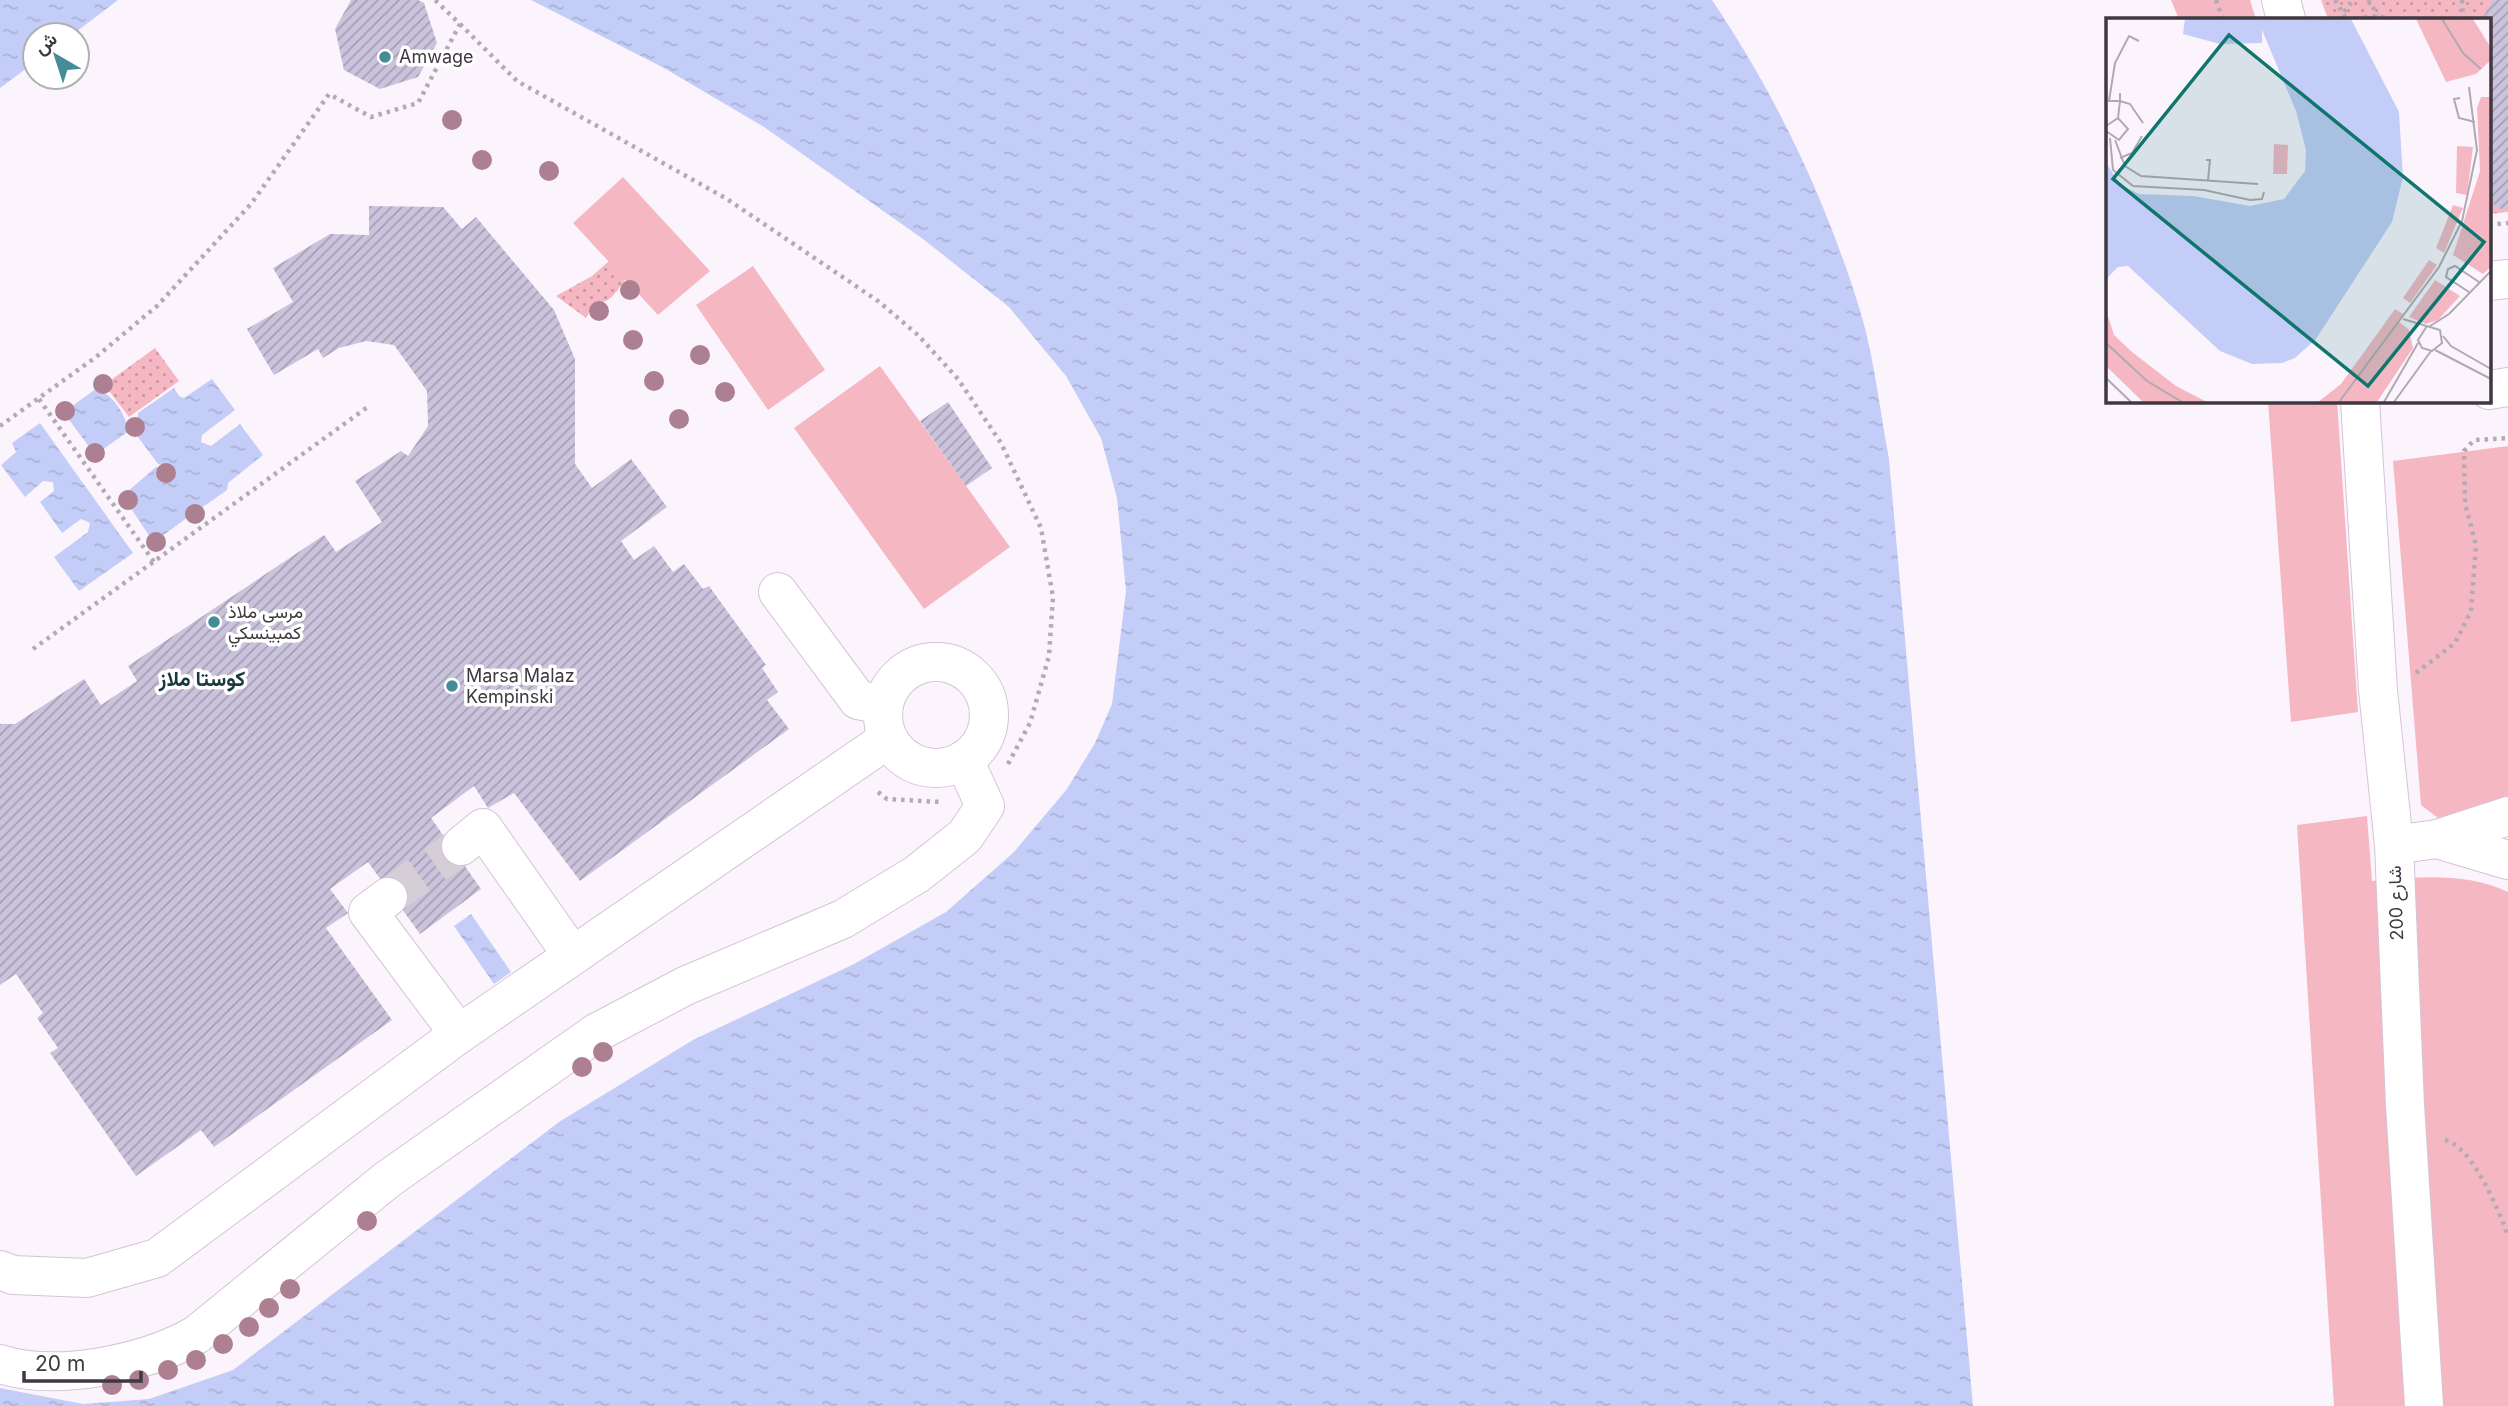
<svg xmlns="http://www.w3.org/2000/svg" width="2508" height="1406" font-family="Inter,Vazirmatn,sans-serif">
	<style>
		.grass { fill: url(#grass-dots) }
		.garden { fill: #f5b8c3 }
		.water { fill: url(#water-ripples) }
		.building { fill: url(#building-hatch) }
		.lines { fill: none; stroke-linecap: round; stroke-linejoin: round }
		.minor-tunnel { stroke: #d6ced7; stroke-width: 38; stroke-dasharray: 38 19; stroke-linecap: butt }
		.minor-casing { stroke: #d5c3d8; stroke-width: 40 }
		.path { stroke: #b3abb4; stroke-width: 4.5; stroke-dasharray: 3.5 5; stroke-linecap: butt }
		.minor { stroke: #fff; stroke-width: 38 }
		.tree { fill: #ac8090 }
		.poi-dot { fill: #468c96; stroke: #fff; stroke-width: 2.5 }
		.labels { text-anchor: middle; stroke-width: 7; stroke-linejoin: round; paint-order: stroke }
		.poi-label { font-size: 18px; fill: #3f3840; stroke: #fff; text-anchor: start }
		.street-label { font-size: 18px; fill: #3f3840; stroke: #fff }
		.quarter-label { font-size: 21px; font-weight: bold; fill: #183a3e; stroke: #fff }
		.inset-road { fill: none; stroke: #b0a9b1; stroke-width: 2 }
		.view { fill: #0f766e; fill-opacity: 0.15; stroke: #0f766e; stroke-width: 3.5 }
		.inset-edge { fill: none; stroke: #3f3840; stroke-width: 3.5 }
	</style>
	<defs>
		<pattern id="grass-dots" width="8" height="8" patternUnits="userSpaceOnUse" patternTransform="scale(1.75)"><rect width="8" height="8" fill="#f5b8c3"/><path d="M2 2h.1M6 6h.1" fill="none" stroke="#c897a0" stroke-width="1.8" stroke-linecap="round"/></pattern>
		<pattern id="water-ripples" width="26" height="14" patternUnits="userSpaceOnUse" patternTransform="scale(1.75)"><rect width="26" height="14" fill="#c4cdf7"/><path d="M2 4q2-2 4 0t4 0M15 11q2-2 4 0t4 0" fill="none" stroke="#a9b1d5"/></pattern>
		<pattern id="building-hatch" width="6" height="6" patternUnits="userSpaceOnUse" patternTransform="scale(1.75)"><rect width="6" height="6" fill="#cac3dc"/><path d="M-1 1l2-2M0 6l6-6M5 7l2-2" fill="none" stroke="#a59fb4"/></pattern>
	</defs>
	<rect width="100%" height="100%" fill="#fcf4fd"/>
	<g class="grass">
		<path d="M2321 0H2508V212L2489 214V19H2328Z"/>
		<path d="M609 261 626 279C616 290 613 303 595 303L586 318 556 296 592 276Z"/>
		<path d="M155 348 179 381 129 417 109 391 111 380Z"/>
	</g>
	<g class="garden">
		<path d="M2171 0H2250L2256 19H2179Z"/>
		<path d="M623 177 710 271 658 315 573 223Z"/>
		<path d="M753 266 825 370 768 410 696 305Z"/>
		<path d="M880 366 1010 547 924 609 794 428Z"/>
		<path d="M2268 401H2337L2358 712 2291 722Z"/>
		<path d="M2508 446V797L2496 807 2442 821 2421 805 2393 461Z"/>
		<path d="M2367 816 2372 881C2419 877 2465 872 2508 892V1406H2334L2297 825Z"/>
	</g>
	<g class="water">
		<path d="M0 0H118L72 35H35V62L0 88Z"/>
		<path d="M531 0H1712C1778 98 1828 204 1862 317 1875 363 1880 412 1889 459L1973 1406H0V1388L83 1404 149 1399 233 1370 559 1122 693 1040 854 964 946 912 1014 852 1067 789 1095 743 1112 704 1126 591 1117 498 1101 438 1066 376 1009 307 923 239 764 127 664 68Z"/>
		<path d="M212 379 235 410 202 435 201 442 211 446 240 424 263 455 228 483 227 490 200 509 191 508 188 517 161 537H150L130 507 135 503V496L127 492 156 467 160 468 159 475 164 479 171 478 173 472 169 466 158 464 135 433 141 427 137 420 138 413 174 388 179 396 184 398Z"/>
		<path d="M97 388C115 397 124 413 129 431L102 450 96 445 90 448 67 417 71 407Z"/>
		<path d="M40 423 133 553 79 591 54 557 88 532 90 523 81 519 62 533 40 502 54 491 53 482 43 481 25 497 1 465 16 452 12 443Z"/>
		<path d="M471 914 511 972 494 984 454 926Z"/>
	</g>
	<g class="building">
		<path d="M351 0H418L424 3 437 43 418 77 380 89 344 70 335 29Z"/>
		<path d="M2493 0H2508V205L2504 211 2489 201V19H2482Z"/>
		<path d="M369 206 443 207 462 229 476 217 554 310 575 359V464L592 488 631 459 667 507 621 541 634 560 654 546 673 572 684 564 703 589 709 586 766 665 762 668 778 692 767 700 789 729 580 881 514 793 488 808 474 786 431 818 481 889 420 934 368 862 330 889 348 913 326 928 392 1020 214 1147 201 1130 136 1176 50 1053 58 1048 37 1018 43 1013 16 974 0 985V724H15L84 679 101 705 137 681 128 666 324 535 336 552 382 522 355 481 401 451 408 456 428 426 427 391 394 345 366 341 339 348 323 358 318 349 274 375 247 329 293 302 273 268 330 234 369 235Z"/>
		<path d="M948 402 992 468 966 486 920 421Z"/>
	</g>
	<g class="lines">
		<path class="minor-tunnel" d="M388 897 461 846"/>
		<defs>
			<g id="minor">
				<path d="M2281 0 2286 19"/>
				<path d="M2489 281 2508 279"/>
				<path d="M2489 390 2508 387"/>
				<path d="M2360 401 2378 690 2394 845 2405 1105 2424 1406"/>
				<path d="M778 592 858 700 884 705"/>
				<circle cx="936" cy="715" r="53"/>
				<path d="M2437 839 2508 860"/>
				<path d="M2394 845 2437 839 2508 816"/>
				<path d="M461 846 483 828 572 955"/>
				<path d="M388 897 368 912 459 1034"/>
				<path d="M0 1270 13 1275 87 1278 157 1258 459 1034 888 739"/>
				<path d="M0 1364C57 1382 145 1364 196 1335L388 1179 596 1033 685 986 843 919 917 874 965 836 985 806 964 760"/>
			</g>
		</defs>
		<use href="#minor" class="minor-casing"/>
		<g class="path">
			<path d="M2216 0 2223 19"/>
			<path d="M2335 0 2346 19"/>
			<path d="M2368 0 2378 15"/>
			<path d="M2462 0 2463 19"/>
			<path d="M2344 12 2353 0"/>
			<path d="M2347 19 2378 16 2389 19"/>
			<path d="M460 24 517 81 727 199 878 301 918 335 958 379 1001 443 1041 528 1053 597 1049 656 1030 723 1008 764"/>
			<path d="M2489 225 2508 223"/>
			<path d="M39 399 154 562"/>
			<path d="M0 426 96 357 157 306 251 204 329 94 371 117 418 103 460 24 435 0"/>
			<path d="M33 649 369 406"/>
			<path d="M2416 673 2455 643 2471 611 2476 546 2465 503 2464 451 2474 440 2508 438"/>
			<path d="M878 792 887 799 941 802"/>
			<path d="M2445 1140C2473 1147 2499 1211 2508 1236"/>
		</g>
		<use href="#minor" class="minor"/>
	</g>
	<g class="tree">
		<circle cx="452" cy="120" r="10"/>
		<circle cx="482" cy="160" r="10"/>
		<circle cx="549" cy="171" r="10"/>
		<circle cx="630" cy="290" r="10"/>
		<circle cx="599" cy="311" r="10"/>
		<circle cx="633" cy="340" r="10"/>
		<circle cx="700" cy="355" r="10"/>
		<circle cx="654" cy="381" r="10"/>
		<circle cx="103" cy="384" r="10"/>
		<circle cx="725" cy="392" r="10"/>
		<circle cx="65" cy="411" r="10"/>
		<circle cx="679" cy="419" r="10"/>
		<circle cx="135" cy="427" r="10"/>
		<circle cx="95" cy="453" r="10"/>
		<circle cx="166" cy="473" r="10"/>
		<circle cx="128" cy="500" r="10"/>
		<circle cx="195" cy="514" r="10"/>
		<circle cx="156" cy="542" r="10"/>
		<circle cx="603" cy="1052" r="10"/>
		<circle cx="582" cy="1067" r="10"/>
		<circle cx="367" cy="1221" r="10"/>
		<circle cx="290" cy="1289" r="10"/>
		<circle cx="269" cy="1308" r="10"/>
		<circle cx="249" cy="1327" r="10"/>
		<circle cx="223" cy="1344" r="10"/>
		<circle cx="196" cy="1360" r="10"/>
		<circle cx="168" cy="1370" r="10"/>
		<circle cx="139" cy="1380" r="10"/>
		<circle cx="112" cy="1385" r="10"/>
	</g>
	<g class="poi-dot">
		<circle cx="385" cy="57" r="7"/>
		<circle cx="214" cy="622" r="7"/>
		<circle cx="452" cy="686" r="7"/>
	</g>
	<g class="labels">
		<g class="poi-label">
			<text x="399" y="63">Amwage</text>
			<text x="228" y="618">مرسى ملاذ<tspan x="228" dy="21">كمبينسكي</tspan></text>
			<text x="466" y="682">Marsa Malaz<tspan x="466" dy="21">Kempinski</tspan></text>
		</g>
		<g class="street-label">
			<text transform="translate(2396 903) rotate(-92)" y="6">شارع 200</text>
		</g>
		<g class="quarter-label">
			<text x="202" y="686">كوستا ملاز</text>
		</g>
	</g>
	<g transform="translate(2106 18)">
		<rect width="385" height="385" fill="#fcf4fd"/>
		<path d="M375 79H385V249L377 256 347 237 374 153 371 90Z" fill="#f5b8c3"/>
		<path d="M310 1H367L385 30V42L370 56 340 64ZM168 126 182 127 181 156H167ZM351 128 367 129 361 177 350 175ZM347 187 357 190 338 235 330 230ZM323 242 331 247 304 285 297 280ZM329 262 354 278 332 302 320 306 303 299ZM289 291 297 296 292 303 303 312 307 330 271 384H212L235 366ZM0 292 8 317 26 334 70 368 101 384H37L0 348Z" fill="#f5b8c3"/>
		<path d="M79 1H245L293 94 297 159 286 204 210 321 189 340 176 345 146 346 114 333 22 248 12 249 0 261V145L15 167 33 176 87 178 144 188 178 181 199 153 200 132 190 93 156 12V25L114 26 77 16Z" fill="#c4cdf7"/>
		<path class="inset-road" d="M336 1 357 35 375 51M14 75V83H3L9 45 23 18 33 23M354 80 348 81 353 100 369 104M12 100 14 83 24 86 37 105M0 108 12 100 22 111 13 122 0 113M4 120 7 152 27 168 98 172 144 182 156 181 158 174M9 122 19 148 35 158 152 166M14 140 26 135 36 118M100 142H104L102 162M363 274 340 259 342 251 349 248 373 264M297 301 334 312 336 325 326 333 316 330 312 322 321 308M324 308 343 296 385 253M337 318 345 328 385 351M0 325 41 363 76 384M329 332 385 361M0 360 25 384M233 384 333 249 356 203 371 132 363 69M278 384 312 325M288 384 325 333"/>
		<path class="view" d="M123 17 378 224 262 368 7 161Z"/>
		<rect width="385" height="385" class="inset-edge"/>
	</g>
	<g transform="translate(56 56) rotate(321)"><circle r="33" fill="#ffffff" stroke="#b2afb3" stroke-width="2"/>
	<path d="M0-5L12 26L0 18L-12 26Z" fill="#468c96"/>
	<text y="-10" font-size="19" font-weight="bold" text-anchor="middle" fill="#3f3840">ش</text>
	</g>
	<path d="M24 1371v10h117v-10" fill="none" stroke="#3f3840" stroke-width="3.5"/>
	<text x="35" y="1371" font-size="21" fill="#3f3840" stroke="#ffffff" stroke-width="5" paint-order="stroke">20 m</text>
</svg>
